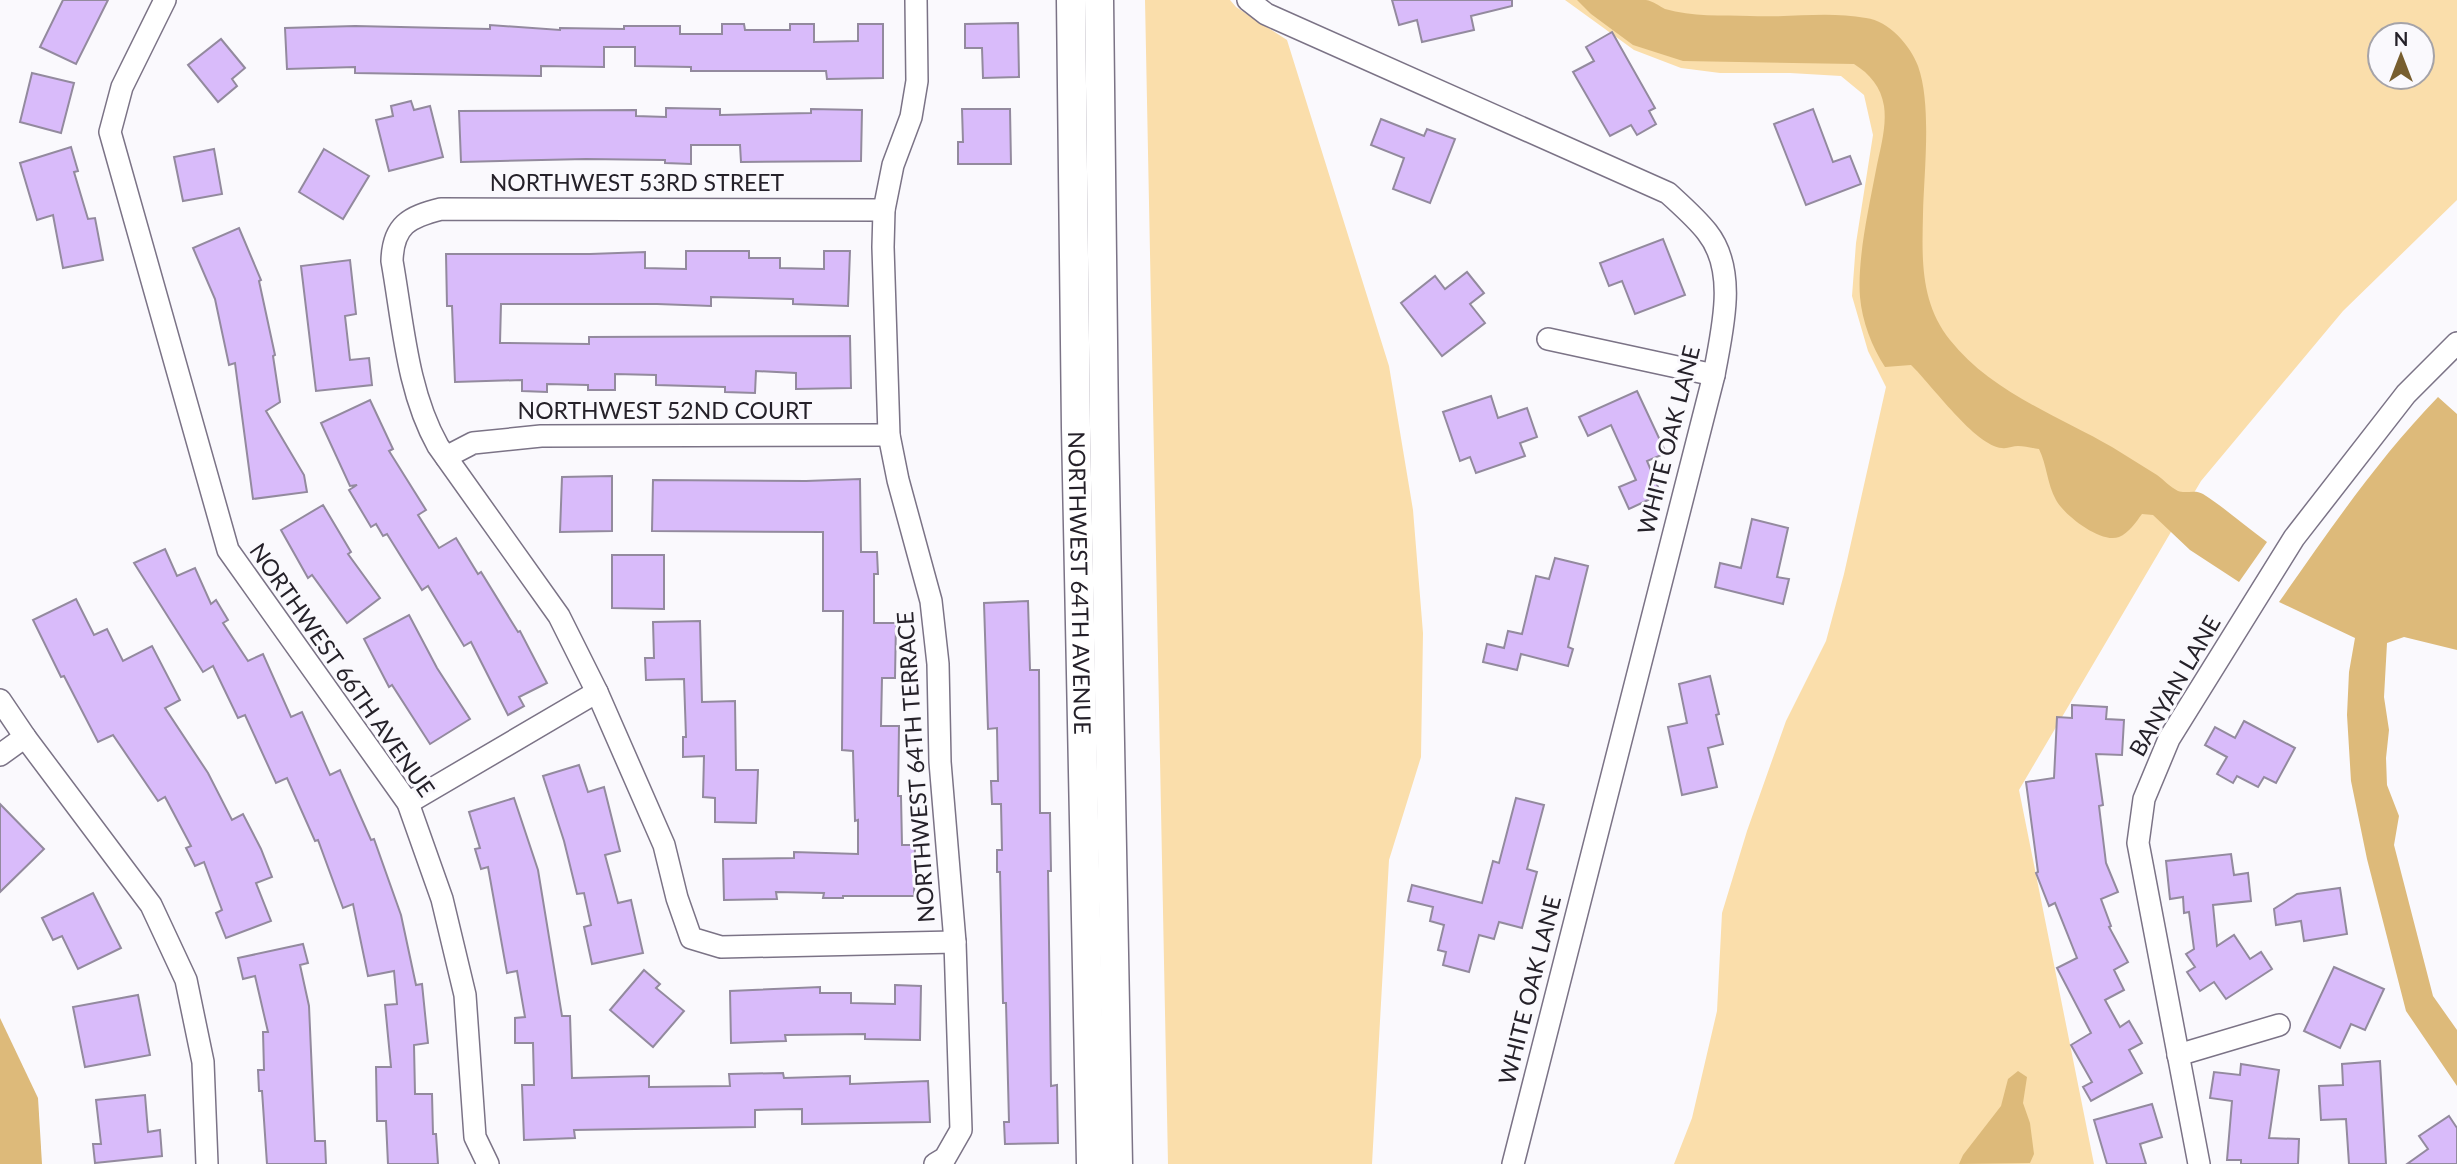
<svg xmlns="http://www.w3.org/2000/svg" width="2457" height="1164" font-family="Lato,sans-serif">
	<style>
		.green { fill: #fadeab; fill-rule: evenodd }
		.water { fill: #ddba7a }
		.building { fill: #d9bbfa; stroke: #938a9e; stroke-width: 2 }
		.lines { fill: none; stroke-linecap: round; stroke-linejoin: round }
		.minor-casing { stroke: #7b7386; stroke-width: 24 }
		.tertiary-casing { stroke: #7b7386; stroke-width: 31 }
		.minor { stroke: #fff; stroke-width: 21 }
		.tertiary { stroke: #fff; stroke-width: 28 }
		.labels { text-anchor: middle; stroke-width: 6; stroke-linejoin: round; paint-order: stroke }
		.street-label { font-size: 23px; fill: #252129; stroke: #faf9fd }
	</style>
	<rect width="100%" height="100%" fill="#faf9fd"/>
	<g class="green">
		<path d="M1145 0H1230L1236 7 1287 40 1389 366 1413 510 1423 633 1421 757 1389 860 1372 1164H1168Z"/>
		<path d="M1565 0H2457V200L2343 311 2201 481 2019 790 2094 1164H1674L1692 1118 1717 1011 1722 913 1747 831 1786 721 1826 641 1844 574 1886 387 1868 351 1852 296 1856 243 1873 135 1864 95 1841 76 1790 73H1720L1681 68 1634 50ZM2380 35H2422V77H2380Z"/>
	</g>
	<g class="water">
		<path d="M1577 0C1598 0 1626 0 1646 0 1653 1 1659 6 1665 9 1692 17 1722 15 1750 16 1788 18 1827 11 1866 18 1889 21 1910 45 1918 66 1932 105 1924 172 1923 214 1922 259 1920 302 1950 340 1990 391 2058 416 2112 447 2127 456 2142 466 2157 475 2164 480 2170 487 2178 491 2186 494 2195 489 2203 494 2225 508 2245 526 2267 542L2239 582 2190 550 2153 515 2142 514C2136 522 2129 533 2119 537 2101 544 2064 515 2056 500 2047 484 2047 465 2039 449 2032 448 2025 446 2018 446 2013 446 2007 449 2002 448 1975 446 1932 385 1911 365L1885 367C1872 347 1862 321 1860 297 1857 260 1869 207 1876 170 1880 149 1887 127 1884 106 1881 87 1870 74 1854 64L1683 61 1633 45 1591 14Z"/>
		<path d="M2438 397 2457 414V650L2404 637 2387 643 2384 697 2389 730 2386 758 2387 785 2399 816 2394 845 2433 996 2457 1030V1086L2406 1011 2367 859 2351 781 2347 715 2349 672 2355 638 2279 602C2329 531 2377 460 2438 397Z"/>
		<path d="M0 1018 38 1098 42 1164H0Z"/>
		<path d="M2018 1071 2027 1077 2023 1103 2030 1123 2034 1154 2030 1163 1959 1164 1963 1155 2001 1106 2008 1079Z"/>
	</g>
	<g class="building">
		<path d="M63 0H108L76 64 40 47Z"/>
		<path d="M1392 0H1512V6L1471 16 1474 30 1422 42 1417 20 1399 25Z"/>
		<path d="M1018 23 1019 77 983 78 982 48H965V24Z"/>
		<path d="M722 24H744L745 30H790V24H814V42L858 41V24H883V78L827 79 826 71H691V67L635 66V47H604V67L541 66V76L355 73V67L287 69 285 28 355 26 490 29V25L560 30V28L624 29V26H680V34H722Z"/>
		<path d="M1612 32 1655 108 1649 111 1656 124 1637 135 1631 125 1610 136 1573 72 1594 61 1586 47Z"/>
		<path d="M221 39 245 68 232 79 237 86 218 102 188 65Z"/>
		<path d="M32 73 74 83 61 133 20 122Z"/>
		<path d="M411 101 414 110 430 106 443 157 389 171 376 120 393 116 391 106Z"/>
		<path d="M666 108 720 109V115L811 113V109L862 110 861 161 741 162 740 145H691V164L665 163V160L586 159 461 162 459 111 636 110V116L666 117Z"/>
		<path d="M962 109H1010L1011 164H958V142H963Z"/>
		<path d="M1813 109 1833 162 1850 156 1861 184 1806 205 1774 124Z"/>
		<path d="M1381 119 1424 136 1427 129 1455 139 1430 203 1393 189 1404 158 1371 145Z"/>
		<path d="M71 147 78 171 74 172 88 219 95 218 103 260 63 268 53 215 37 220 20 163Z"/>
		<path d="M214 149 222 194 183 201 174 157Z"/>
		<path d="M324 149 369 176 343 219 299 192Z"/>
		<path d="M239 228 261 280 259 281 275 355 273 356 280 402 266 411 304 475 307 492 253 499 235 363 229 365 215 299 193 248Z"/>
		<path d="M1663 239 1685 295 1635 314 1622 281 1609 286 1600 263Z"/>
		<path d="M686 251H749V258H780V268L824 269V251H850L848 306 793 304V299L711 297V306L657 304H501L500 343 589 344V337L850 336 851 388 796 389V373L756 371 755 393 725 392V387L656 385V375L615 374V390H588V385L547 384V392L522 391V380L455 382 452 306H447L446 254H590L645 252V268L686 269Z"/>
		<path d="M350 260 356 314 345 316 350 360 369 358 372 385 316 391 301 266Z"/>
		<path d="M1467 272 1484 293 1470 304 1485 323 1442 356 1401 303 1435 276 1445 289Z"/>
		<path d="M1637 391 1666 453 1647 461 1661 494 1629 509 1619 487 1636 480 1611 425 1588 436 1579 417Z"/>
		<path d="M1491 396 1498 418 1527 408 1537 437 1520 443 1525 456 1476 473 1470 457 1460 461 1443 412Z"/>
		<path d="M370 400 393 449 389 451 426 510 418 515 439 548 456 538 478 574 481 572 518 632 520 631 547 683 519 697 524 706 508 715 471 642 464 646 428 586 422 590 387 534 383 536 376 524 371 527 349 490 357 485 350 486 321 423Z"/>
		<path d="M612 476V531L560 532 562 477Z"/>
		<path d="M860 479 861 552H877L878 574H874V623H896L895 678H882L881 726H899L898 796H901L902 845H915L914 896H843V898H823L824 893 776 892 777 899 724 900 723 859 794 858V852L858 854V820L855 821 853 751 842 750 843 611H823V532L652 531 653 480 806 481Z"/>
		<path d="M323 505 351 552 348 554 380 598 347 623 312 575 308 578 281 530Z"/>
		<path d="M1752 519 1788 528 1777 577 1789 579 1783 604 1715 587 1720 563 1741 568Z"/>
		<path d="M165 549 177 576 195 568 211 604 216 600 228 620 223 623 248 661 263 654 291 717 302 712 330 775 340 770 371 840 374 839 401 915 416 985 422 984 428 1043 414 1045 415 1094H432L433 1134H436L438 1164H388L386 1121H377L376 1067H391L385 1005 397 1004 394 971 368 976 353 904 343 908 318 840 315 841 287 778 276 783 245 715 238 718 213 666 203 672 134 563Z"/>
		<path d="M612 555H664V609L612 608Z"/>
		<path d="M1555 558 1588 566 1568 647 1573 649 1568 666 1521 654 1517 670 1483 662 1487 644 1504 648 1508 631 1522 634 1536 576 1549 579Z"/>
		<path d="M76 599 94 635 107 629 123 661 152 646 180 700 165 708 208 773 232 820 243 814 261 849 272 877 256 883 271 921 226 938 216 913 222 910 204 862 195 866 186 848 191 846 165 797 158 801 113 735 98 742 64 676 61 677 33 620Z"/>
		<path d="M1028 601 1030 670H1039L1040 813H1050L1051 871H1048L1051 1086 1057 1085 1058 1143 1005 1144 1004 1122H1009L1006 1003H1003L1000 872H997V850H1002L1001 804H992L991 781H998L997 728 988 729 984 603Z"/>
		<path d="M409 615 437 668 470 719 430 744 392 685 389 687 364 639Z"/>
		<path d="M700 621 702 702 735 701 736 770H758L756 823 715 822V798L703 797 704 756 683 757V737H686L684 679 646 680 645 658H654L653 622Z"/>
		<path d="M1710 676 1719 714 1716 715 1723 744 1708 748 1717 787 1682 795 1668 727 1687 723 1679 684Z"/>
		<path d="M2072 705 2107 707 2106 719 2124 720 2122 755 2096 754 2103 805 2099 806 2106 863 2118 892 2101 899 2111 926 2109 927 2128 962 2114 970 2124 990 2105 1000 2120 1027 2129 1021 2142 1043 2129 1050 2142 1073 2091 1101 2083 1087 2092 1082 2071 1045 2091 1033 2057 968 2077 958 2055 903 2049 906 2036 873 2038 872 2026 782 2054 778 2057 717 2072 718Z"/>
		<path d="M2244 721 2295 748 2276 783 2264 777 2258 787 2237 776 2233 783 2217 774 2227 757 2205 745 2215 727 2235 738Z"/>
		<path d="M579 765 588 792 604 787 620 851 605 855 618 903 631 900 643 953 592 964 584 927 591 925 584 893 577 894 564 841 543 776Z"/>
		<path d="M514 798 538 870 562 1016H570L572 1078 649 1076V1087L730 1086 729 1074 783 1073 784 1078 850 1076V1084L928 1081 930 1122 802 1124V1109L755 1110V1127L574 1130 575 1138 524 1140 522 1085H534L533 1043H515V1018L525 1017 517 971 507 973 488 867 481 869 475 849 480 848 469 812Z"/>
		<path d="M1516 798 1544 805 1527 869 1537 872 1522 928 1499 922 1494 939 1479 935 1469 972 1443 965 1446 952 1438 950 1444 925 1430 921 1433 907 1408 901 1412 885 1482 903 1493 861 1499 863Z"/>
		<path d="M0 804 44 849 0 892Z"/>
		<path d="M2231 854 2234 875 2248 873 2251 901 2213 905 2217 946 2234 935 2250 959 2261 952 2272 969 2226 999 2214 982 2200 991 2187 972 2195 967 2186 954 2194 949 2189 912 2184 913 2183 897 2170 899 2166 861Z"/>
		<path d="M2340 888 2347 934 2304 941 2301 921 2276 925 2274 909 2297 894Z"/>
		<path d="M93 893 121 948 78 969 62 936 53 940 42 918Z"/>
		<path d="M303 944 308 963 300 965 309 1006 315 1141H325L326 1164H267L262 1091H259L258 1070H264L263 1032H268L255 976 243 979 238 958Z"/>
		<path d="M2334 967 2384 989 2365 1030 2351 1024 2340 1048 2304 1031Z"/>
		<path d="M644 970 660 984 656 988 684 1011 653 1047 610 1010Z"/>
		<path d="M895 985 921 986 920 1040 865 1039V1034L785 1035 786 1041 731 1043 730 991 820 987V993H851V1003L895 1004Z"/>
		<path d="M138 995 150 1055 85 1067 73 1007Z"/>
		<path d="M2380 1061 2386 1164H2349L2346 1119 2321 1120 2319 1086 2343 1085 2342 1064Z"/>
		<path d="M2241 1064 2279 1070 2269 1138 2299 1139 2298 1164H2241V1160H2227L2232 1101 2210 1098 2214 1072 2240 1075Z"/>
		<path d="M145 1095 148 1132 160 1130 162 1156 95 1163 93 1144H101L96 1100Z"/>
		<path d="M2152 1104 2162 1137 2140 1144 2146 1164H2107L2094 1120Z"/>
		<path d="M2449 1116 2457 1128V1164H2407L2428 1149 2419 1136Z"/>
	</g>
	<g class="lines">
		<defs>
			<g id="minor">
				<path d="M165 0 122 87 110 132 228 550 408 803 442 899 465 995 475 1137 488 1164"/>
				<path d="M916 0 917 81 911 117 893 165 884 210 883 247 889 435 898 480 931 601 938 664 940 762 955 942 961 1130 945 1158 935 1164"/>
				<path d="M1248 0 1266 14 1668 193C1681 205 1696 218 1707 232 1738 271 1722 330 1714 375L1513 1164"/>
				<path d="M884 210 441 209C409 217 393 225 392 261 403 323 407 391 438 446L559 616 597 692 664 845 677 898 691 938 721 947 955 942"/>
				<path d="M1548 339 1714 375"/>
				<path d="M446 457 473 443 541 436 889 435"/>
				<path d="M0 700 25 737 151 905 186 980 203 1062 207 1164"/>
				<path d="M0 755 25 737"/>
				<path d="M408 803 597 692"/>
				<path d="M2178 1055 2279 1025"/>
				<path d="M2199 1164 2138 843 2144 799 2169 739 2294 538 2406 394 2457 343"/>
			</g>
			<g id="tertiary">
				<path id="s1" d="M1071 0 1076 428 1091 1164"/>
				<path d="M1099 0 1104 427 1118 1164"/>
			</g>
		</defs>
		<use href="#minor" class="minor-casing"/>
		<use href="#tertiary" class="tertiary-casing"/>
		<use href="#minor" class="minor"/>
		<use href="#tertiary" class="tertiary"/>
	</g>
	<g class="labels">
		<g class="street-label">
			<text x="637" y="191">NORTHWEST 53RD STREET</text>
			<text x="665" y="419">NORTHWEST 52ND COURT</text>
			<text transform="translate(1669 440) rotate(-76)" y="8">WHITE OAK LANE</text>
			<text dy="8" stroke="none"><textPath href="#s1" startOffset="583">NORTHWEST 64TH AVENUE</textPath></text>
			<text transform="translate(342 670) rotate(55)" y="8">NORTHWEST 66TH AVENUE</text>
			<text transform="translate(2175 686) rotate(-60)" y="8">BANYAN LANE</text>
			<text transform="translate(916 767) rotate(-94)" y="8">NORTHWEST 64TH TERRACE</text>
			<text transform="translate(1530 990) rotate(-76)" y="8">WHITE OAK LANE</text>
		</g>
	</g>
	<g transform="translate(2401 56)"><circle r="33" fill="#faf9fd" stroke="#a5a3a8" stroke-width="2"/>
	<path d="M0-5L12 26L0 18L-12 26Z" fill="#775e2f"/>
	<text y="-10" font-size="19" font-weight="bold" text-anchor="middle" fill="#252129">N</text>
	</g>
</svg>
